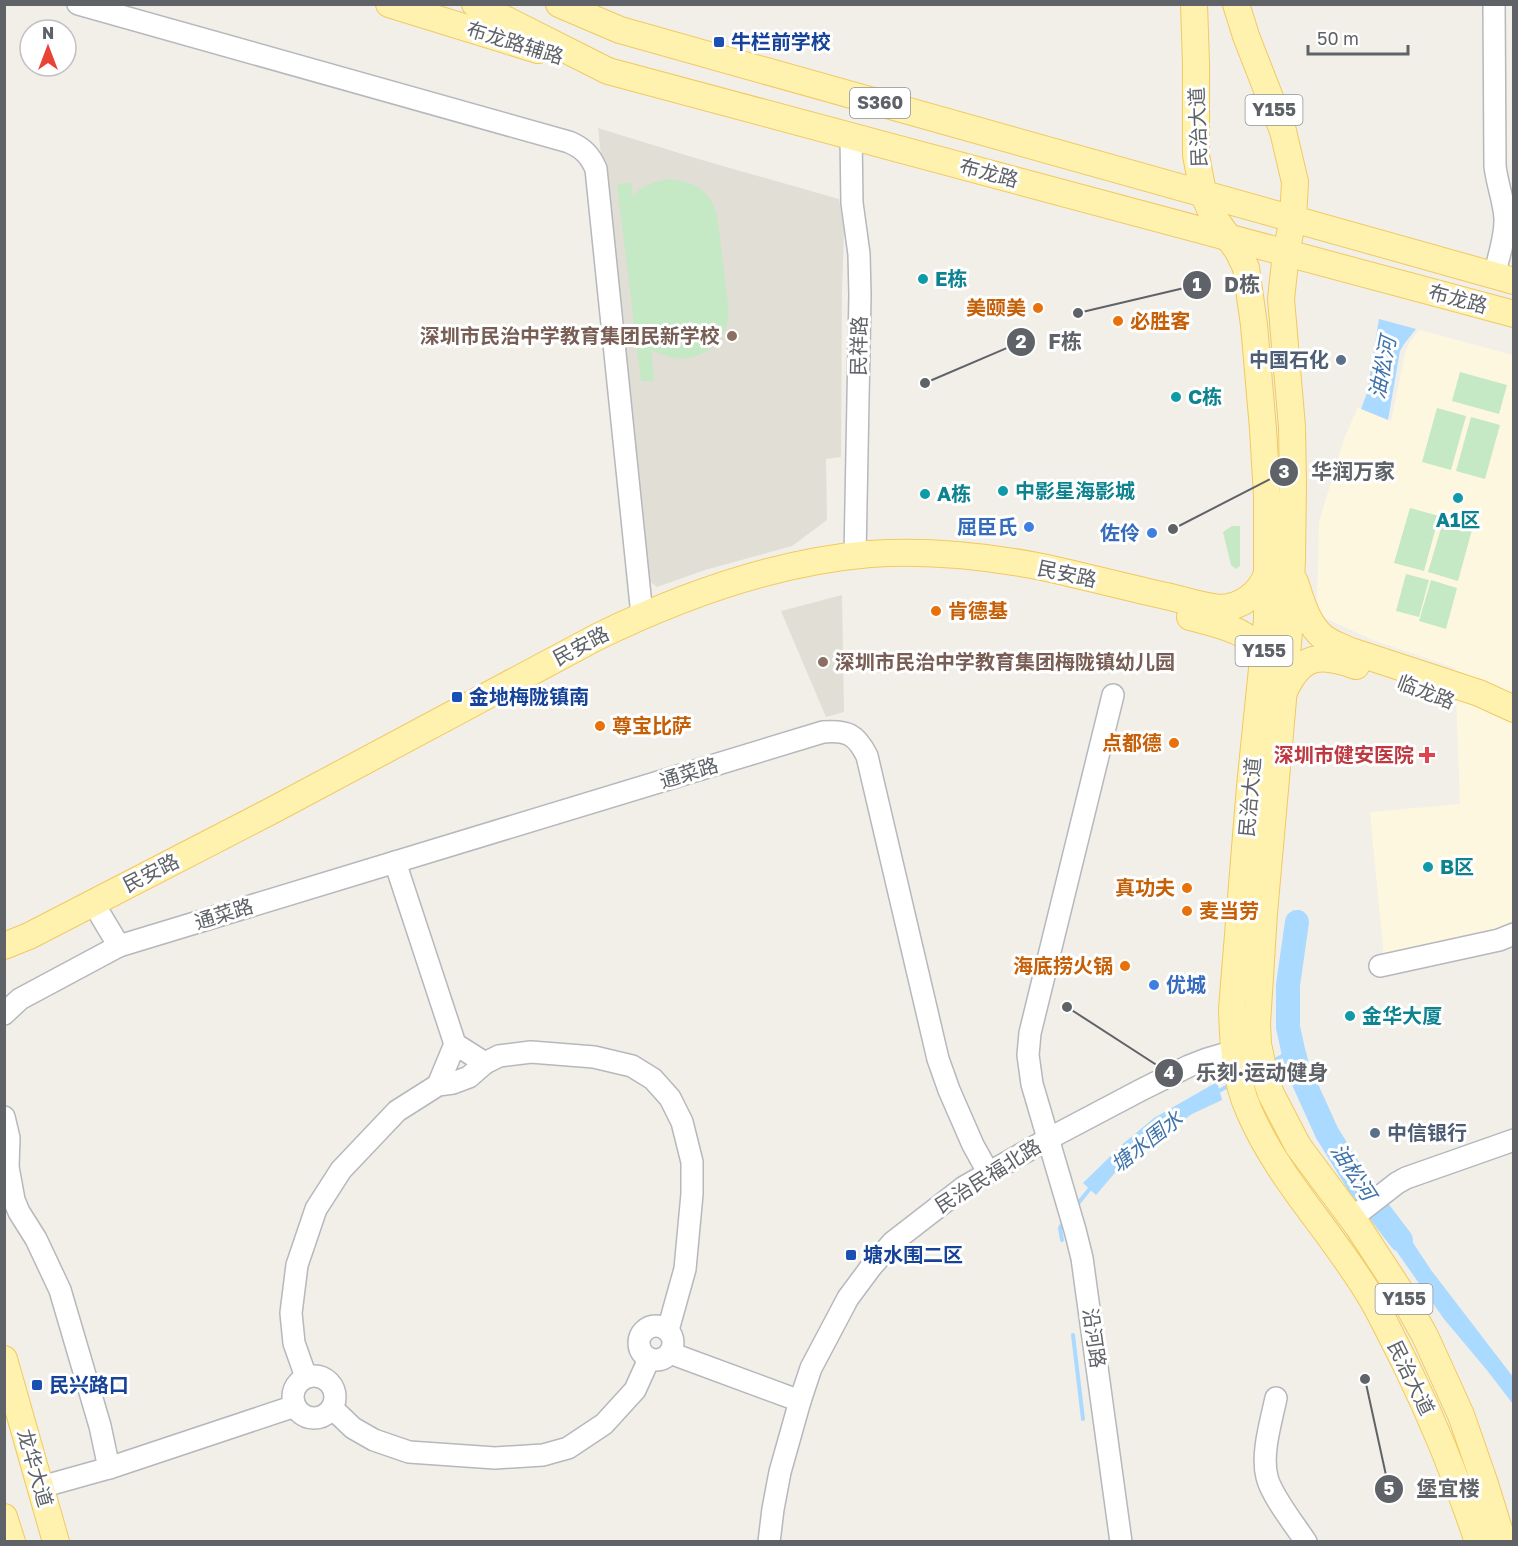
<svg xmlns="http://www.w3.org/2000/svg" width="1518" height="1546" font-family="'Golos Text','Noto Sans SC',sans-serif">
	<style>
		.commercial { fill: #fef7e0 }
		.education { fill: #e1ded6 }
		.green { fill: #c5e8c5 }
		.water { fill: #aadaff }
		.lines { fill: none; stroke-linecap: round; stroke-linejoin: round }
		.stream { stroke: #aadaff; stroke-width: 4 }
		.river { stroke: #aadaff; stroke-width: 24 }
		.minor-casing { stroke: #b5b8bc; stroke-width: 24 }
		.major-casing { stroke: #f2c960; stroke-width: 28 }
		.minor { stroke: #fff; stroke-width: 21 }
		.major { stroke: #fff2af; stroke-width: 26 }
		.transit-dot { fill: #1a4fb4; stroke: #fff; stroke-width: 2 }
		.culture-dot { fill: #0f9aa8; stroke: #fff; stroke-width: 2 }
		.food-dot { fill: #e8710a; stroke: #fff; stroke-width: 2 }
		.education-dot { fill: #8d6e63; stroke: #fff; stroke-width: 2 }
		.service-dot { fill: #5c6f8a; stroke: #fff; stroke-width: 2 }
		.shop-dot { fill: #3f7fe0; stroke: #fff; stroke-width: 2 }
		.health-dot { fill: #e0444e; stroke: #fff; stroke-width: 2 }
		.labels { text-anchor: middle; stroke-width: 6; stroke-linejoin: round; paint-order: stroke }
		.shield { fill: #fff; stroke: #8f9295; stroke-width: 1.5 }
		.shield-label { font-size: 18px; font-weight: bold; fill: #5f6368 }
		.transit-label { font-size: 20px; font-weight: bold; fill: #164399; stroke: #fff; text-anchor: start }
		.street-label { font-size: 20px; fill: #5f6368; stroke: #fff }
		.culture-label { font-size: 20px; font-weight: bold; fill: #0d838f; stroke: #fff; text-anchor: start }
		.food-label { font-size: 20px; font-weight: bold; fill: #c56008; stroke: #fff; text-anchor: end }
		.education-label { font-size: 20px; font-weight: bold; fill: #785e54; stroke: #fff; text-anchor: end }
		.service-label { font-size: 20px; font-weight: bold; fill: #4e5e75; stroke: #fff; text-anchor: end }
		.shop-label { font-size: 20px; font-weight: bold; fill: #366cbe; stroke: #fff; text-anchor: end }
		.health-label { font-size: 20px; font-weight: bold; fill: #be3a42; stroke: #fff; text-anchor: end }
		.water-label { font-size: 21px; font-style: italic; fill: #4174aa; stroke: #fff }
		.leader { fill: none; stroke: #5f6368; stroke-width: 2 }
		.callout-dot { fill: #5f6368; stroke: #fff; stroke-width: 2 }
		.mark-label { font-size: 18px; text-anchor: middle; font-weight: bold; fill: #fff }
		.callout-label { font-size: 21px; text-anchor: middle; font-weight: bold; fill: #5f6368; stroke: #fff; stroke-width: 6; stroke-linejoin: round; paint-order: stroke }
	</style>
	<rect width="100%" height="100%" fill="#f1efe8"/>
	<path class="commercial" d="M1419 330 1513 355V926L1384 959 1370 812 1460 804 1455 668 1373 640 1325 618 1320 611 1317 602 1319 522 1344 439 1358 407 1391 421 1406 349 1410 342Z"/>
	<g class="education">
		<path d="M598 128 695 158 839 199 844 231 842 291 841 457 826 459 827 520 792 546 705 570 657 587 649 581Z"/>
		<path d="M842 595 844 712 826 717 781 611Z"/>
	</g>
	<g class="green">
		<path d="M670 179C696 182 710 191 717 216 720 238 723 260 725 282 727 295 730 310 727 324 724 338 711 352 696 356 680 361 666 357 651 350L654 381H641L617 184 631 183 633 198C641 184 656 182 670 179Z"/>
		<path d="M1460 372 1507 385 1499 414 1452 401Z"/>
		<path d="M1437 408 1466 416 1451 470 1422 462Z"/>
		<path d="M1471 417 1500 425 1485 479 1456 471Z"/>
		<path d="M1410 508 1439 516 1424 571 1394 563Z"/>
		<path d="M1444 518 1473 526 1458 581 1428 572Z"/>
		<path d="M1232 526H1240V566L1236 569 1231 565 1223 532Z"/>
		<path d="M1406 574 1429 580 1419 617 1396 611Z"/>
		<path d="M1431 580 1457 588 1446 629 1419 621Z"/>
	</g>
	<g class="water">
		<path d="M1379 319 1416 329 1404 344 1400 351 1388 420 1361 409 1367 393Z"/>
		<path d="M1288 922H1305L1298 968 1299 993 1279 992Z"/>
		<path d="M1279 1020 1299 1021C1295 1044 1304 1068 1315 1088L1298 1096 1288 1065Z"/>
		<path d="M1217 1082 1222 1100 1192 1114 1155 1139 1119 1168 1096 1195 1083 1183 1124 1143 1154 1118Z"/>
		<path d="M1327 1110 1347 1153 1371 1187 1362 1190 1357 1193 1310 1118Z"/>
		<path d="M1386 1212H1392L1394 1214 1431 1270 1513 1377V1404L1486 1369 1444 1319 1374 1219Z"/>
	</g>
	<g class="lines">
		<g class="stream">
			<path d="M1270 1063 1289 1052"/>
			<path d="M1217 1092 1232 1084"/>
			<path d="M1076 1206 1092 1186"/>
			<path d="M1062 1240 1060 1228 1064 1221"/>
			<path d="M1073 1335 1083 1419"/>
		</g>
		<path class="river" d="M1297 922 1288 985V1027L1293 1050 1298 1069 1327 1133 1359 1185 1401 1240"/>
		<defs>
			<g id="minor">
				<path d="M78 4 569 142C583 148 590 155 596 169L642 615"/>
				<path d="M1494 4 1495 166C1497 184 1504 201 1505 218 1506 237 1498 258 1494 276"/>
				<path d="M851 136 852 203 859 254 860 295 855 556"/>
				<path d="M1113 695 1030 1033 1028 1055 1032 1084 1075 1230 1082 1258 1121 1542"/>
				<path d="M395 862 455 1044 485 1063"/>
				<path d="M101 916 119 946 823 732C847 730 856 734 867 756L938 1059 949 1090 973 1145 988 1172"/>
				<path d="M1380 966 1499 940 1514 934"/>
				<path d="M4 1014 20 999 119 946"/>
				<path d="M438 1085 455 1044"/>
				<path d="M4 1117 9 1138 8 1167 14 1200 19 1212 36 1239 60 1290 100 1426 109 1468"/>
				<path d="M1352 1218 1397 1183 1406 1178 1514 1140"/>
				<circle cx="656" cy="1343" r="17"/>
				<path d="M670 1353 800 1401"/>
				<circle cx="314" cy="1397" r="21"/>
				<path d="M306 1377 294 1343 291 1313 297 1265 316 1209 341 1170 397 1111 438 1085 453 1083 469 1077 485 1063 499 1056 531 1052 594 1057 632 1066 653 1079 670 1098 682 1122 692 1162V1194L685 1269 668 1330"/>
				<path d="M1276 1398C1271 1422 1261 1454 1267 1477 1271 1495 1295 1525 1306 1542"/>
				<path d="M332 1408 353 1428 374 1440 409 1452 495 1458 543 1455 568 1448 604 1424 635 1390 649 1359"/>
				<path d="M41 1487 109 1468 295 1406"/>
				<path d="M769 1542 773 1509 780 1472 800 1401 811 1368 848 1298 871 1267 893 1242 964 1187 1048 1139 1141 1090 1189 1066 1207 1059 1248 1047"/>
			</g>
			<g id="major">
				<path d="M389 4 538 50"/>
				<path d="M475 4 608 71 1514 314"/>
				<path d="M559 4 620 30 1514 281"/>
				<path d="M1194 4 1196 64V155L1203 193 1213 216 1238 251 1246 268 1254 325 1263 429 1267 496V620L1250 786 1232 1009C1233 1043 1235 1080 1249 1111 1279 1181 1335 1235 1373 1301 1385 1322 1395 1344 1406 1365 1434 1423 1458 1481 1478 1542"/>
				<path d="M1236 4 1246 36 1283 131 1295 182 1293 219 1286 253 1281 299 1292 427 1293 485 1292 559 1289 632 1264 913 1257 1024 1258 1044 1264 1073 1271 1094 1298 1146 1359 1228 1400 1291 1425 1336 1461 1415 1484 1481 1503 1542"/>
				<path d="M1295 582C1301 600 1307 624 1323 637 1330 643 1340 646 1348 650L1479 693 1514 709"/>
				<path d="M1190 617C1216 624 1255 630 1263 659"/>
				<path d="M1284 692C1301 654 1320 653 1356 666"/>
				<path d="M4 946 29 936 273 810 597 637C683 595 775 562 870 554 927 550 986 556 1042 567 1084 576 1125 587 1166 596 1184 600 1201 606 1219 608 1241 608 1261 593 1267 573"/>
				<path d="M4 1359 56 1542"/>
				<path d="M4 1517 12 1542"/>
			</g>
		</defs>
		<use href="#minor" class="minor-casing"/>
		<use href="#major" class="major-casing"/>
		<use href="#minor" class="minor"/>
		<use href="#major" class="major"/>
	</g>
	<g class="transit-dot">
		<rect x="713" y="36" width="12" height="12" rx="3"/>
		<rect x="451" y="691" width="12" height="12" rx="3"/>
		<rect x="845" y="1249" width="12" height="12" rx="3"/>
		<rect x="31" y="1379" width="12" height="12" rx="3"/>
	</g>
	<g class="culture-dot">
		<circle cx="923" cy="279" r="6"/>
		<circle cx="1176" cy="397" r="6"/>
		<circle cx="1003" cy="491" r="6"/>
		<circle cx="925" cy="494" r="6"/>
		<circle cx="1458" cy="498" r="6"/>
		<circle cx="1428" cy="867" r="6"/>
		<circle cx="1350" cy="1016" r="6"/>
	</g>
	<g class="food-dot">
		<circle cx="1038" cy="308" r="6"/>
		<circle cx="1118" cy="321" r="6"/>
		<circle cx="936" cy="611" r="6"/>
		<circle cx="600" cy="726" r="6"/>
		<circle cx="1174" cy="743" r="6"/>
		<circle cx="1187" cy="888" r="6"/>
		<circle cx="1187" cy="911" r="6"/>
		<circle cx="1125" cy="966" r="6"/>
	</g>
	<g class="education-dot">
		<circle cx="732" cy="336" r="6"/>
		<circle cx="823" cy="662" r="6"/>
	</g>
	<g class="service-dot">
		<circle cx="1341" cy="360" r="6"/>
		<circle cx="1375" cy="1133" r="6"/>
	</g>
	<g class="shop-dot">
		<circle cx="1029" cy="527" r="6"/>
		<circle cx="1152" cy="533" r="6"/>
		<circle cx="1154" cy="985" r="6"/>
	</g>
	<path class="health-dot" d="M1424 746h6v6h6v6h-6v6h-6v-6h-6v-6h6z"/>
	<g class="labels">
		<g class="shield">
			<rect x="850" y="88" width="60" height="30" rx="4.5"/>
			<rect x="1245.5" y="95" width="57" height="30" rx="4.5"/>
			<rect x="1235.5" y="636" width="57" height="30" rx="4.5"/>
			<rect x="1375.5" y="1284" width="57" height="30" rx="4.5"/>
		</g>
		<g class="shield-label">
			<text x="880" y="109">S360</text>
			<text x="1274" y="116">Y155</text>
			<text x="1264" y="657">Y155</text>
			<text x="1404" y="1305">Y155</text>
		</g>
		<g class="transit-label">
			<text x="731" y="49">牛栏前学校</text>
			<text x="469" y="704">金地梅陇镇南</text>
			<text x="863" y="1262">塘水围二区</text>
			<text x="49" y="1392">民兴路口</text>
		</g>
		<g class="street-label">
			<text transform="translate(515 43) rotate(17)" y="7">布龙路辅路</text>
			<text transform="translate(1198 127) rotate(-92)" y="7">民治大道</text>
			<text transform="translate(989 173) rotate(15)" y="7">布龙路</text>
			<text transform="translate(1458 299) rotate(15)" y="7">布龙路</text>
			<text transform="translate(859 346) rotate(-89)" y="7">民祥路</text>
			<text transform="translate(1067 574) rotate(12)" y="7">民安路</text>
			<text transform="translate(581 646) rotate(-28)" y="7">民安路</text>
			<text transform="translate(1426 692) rotate(21)" y="7">临龙路</text>
			<text transform="translate(689 773) rotate(-17)" y="7">通菜路</text>
			<text transform="translate(1250 797) rotate(-85)" y="7">民治大道</text>
			<text transform="translate(151 873) rotate(-27)" y="7">民安路</text>
			<text transform="translate(224 914) rotate(-17)" y="7">通菜路</text>
			<text transform="translate(988 1176) rotate(-32)" y="7">民治民福北路</text>
			<text transform="translate(1094 1338) rotate(82)" y="7">沿河路</text>
			<text transform="translate(1411 1378) rotate(64)" y="7">民治大道</text>
			<text transform="translate(35 1468) rotate(74)" y="7">龙华大道</text>
		</g>
		<g class="culture-label">
			<text x="935" y="286">E栋</text>
			<text x="1188" y="404">C栋</text>
			<text x="1015" y="498">中影星海影城</text>
			<text x="937" y="501">A栋</text>
			<text x="1458" y="527" text-anchor="middle">A1区</text>
			<text x="1440" y="874">B区</text>
			<text x="1362" y="1023">金华大厦</text>
		</g>
		<g class="food-label">
			<text x="1026" y="315">美颐美</text>
			<text x="1130" y="328" text-anchor="start">必胜客</text>
			<text x="948" y="618" text-anchor="start">肯德基</text>
			<text x="612" y="733" text-anchor="start">尊宝比萨</text>
			<text x="1162" y="750">点都德</text>
			<text x="1175" y="895">真功夫</text>
			<text x="1199" y="918" text-anchor="start">麦当劳</text>
			<text x="1113" y="973">海底捞火锅</text>
		</g>
		<g class="education-label">
			<text x="720" y="343">深圳市民治中学教育集团民新学校</text>
			<text x="835" y="669" text-anchor="start">深圳市民治中学教育集团梅陇镇幼儿园</text>
		</g>
		<g class="service-label">
			<text x="1329" y="367">中国石化</text>
			<text x="1387" y="1140" text-anchor="start">中信银行</text>
		</g>
		<g class="shop-label">
			<text x="1017" y="534">屈臣氏</text>
			<text x="1140" y="540">佐伶</text>
			<text x="1166" y="992" text-anchor="start">优城</text>
		</g>
		<g class="health-label">
			<text x="1414" y="762">深圳市健安医院</text>
		</g>
		<g class="water-label">
			<text transform="translate(1383 368) rotate(-79)" y="7">油松河</text>
			<text transform="translate(1147 1142) rotate(-38)" y="7">塘水围水</text>
			<text transform="translate(1353 1172) rotate(57)" y="7">油松河</text>
		</g>
	</g>
	<path class="leader" d="M1078 313L1197 285M925 383L1021 342M1173 529L1284 472M1067 1007L1169 1073M1365 1379L1389 1489"/>
	<g class="callout-dot">
		<circle cx="1078" cy="313" r="6"/>
		<circle cx="925" cy="383" r="6"/>
		<circle cx="1173" cy="529" r="6"/>
		<circle cx="1067" cy="1007" r="6"/>
		<circle cx="1365" cy="1379" r="6"/>
		<circle cx="1197" cy="285" r="15"/>
		<circle cx="1021" cy="342" r="15"/>
		<circle cx="1284" cy="472" r="15"/>
		<circle cx="1169" cy="1073" r="15"/>
		<circle cx="1389" cy="1489" r="15"/>
	</g>
	<g class="mark-label">
		<text x="1197" y="291">1</text>
		<text x="1021" y="348">2</text>
		<text x="1284" y="478">3</text>
		<text x="1169" y="1079">4</text>
		<text x="1389" y="1495">5</text>
	</g>
	<g class="callout-label">
		<text x="1242" y="292">D栋</text>
		<text x="1065" y="349">F栋</text>
		<text x="1353" y="479">华润万家</text>
		<text x="1262" y="1080">乐刻·运动健身</text>
		<text x="1448" y="1496">堡宜楼</text>
	</g>
	<rect width="1518" height="1546" fill="none" stroke="#5f6368" stroke-width="12"/>
	<g transform="translate(48 48)"><circle r="28" fill="#ffffff" stroke="#bfc1c3" stroke-width="1.5"/>
	<path d="M0-4.5L10 22L0 15L-10 22Z" fill="#ea4335"/>
	<text y="-9" font-size="16" font-weight="bold" text-anchor="middle" fill="#5f6368">N</text>
	</g>
	<path d="M1308 45v9h100v-9" fill="none" stroke="#5f6368" stroke-width="3"/>
	<text x="1317" y="45" font-size="18" fill="#5f6368" stroke="#ffffff" stroke-width="4.5" paint-order="stroke">50 m</text>
</svg>
